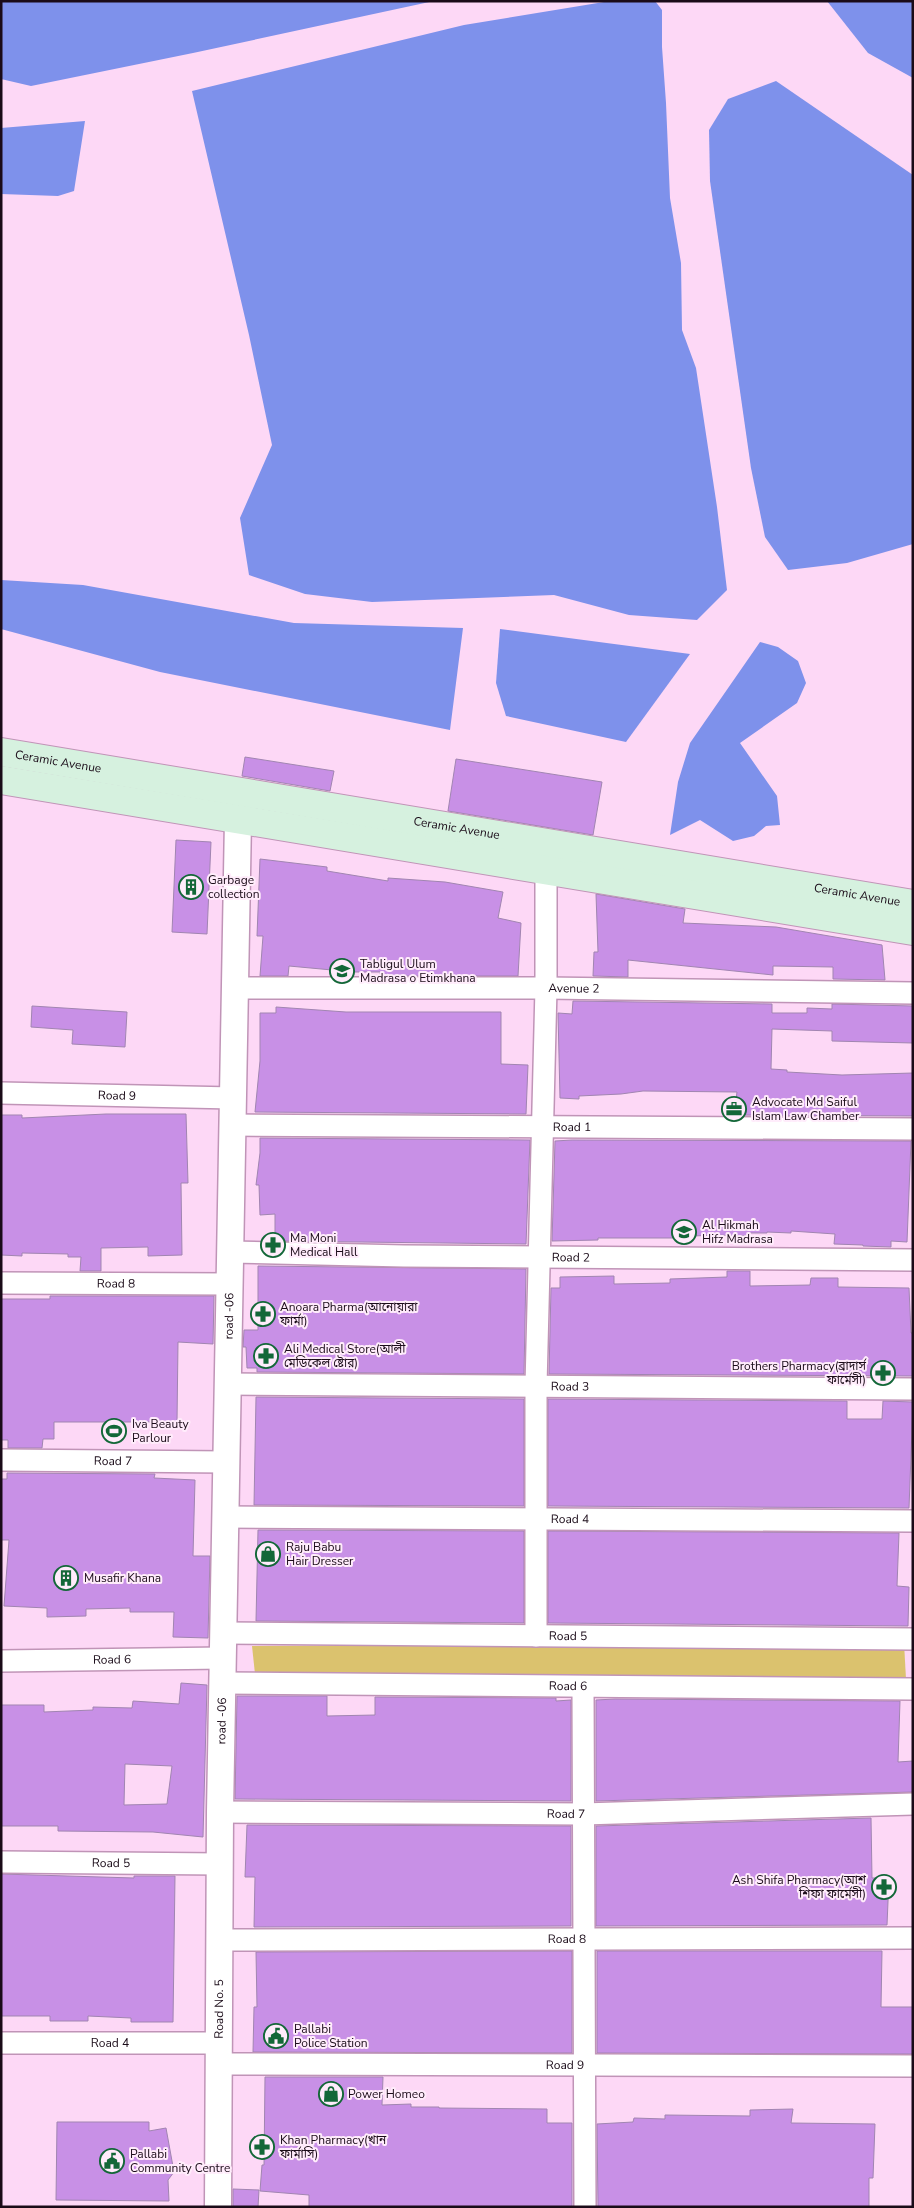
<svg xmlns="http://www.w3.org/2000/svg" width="914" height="2208" font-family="'Nunito Sans','Noto Sans Bengali',sans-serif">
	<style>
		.green { fill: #dbc26e }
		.water { fill: #7e91eb }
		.building { fill: #c890e6; stroke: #a185b1; fill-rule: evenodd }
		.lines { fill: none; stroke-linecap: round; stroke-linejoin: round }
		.minor-casing { stroke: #c094b7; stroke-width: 24 }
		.tertiary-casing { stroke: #c094b7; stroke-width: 29 }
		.secondary-casing { stroke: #c094b7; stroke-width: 30 }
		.minor { stroke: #fff; stroke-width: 21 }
		.tertiary { stroke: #fff; stroke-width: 26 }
		.secondary { stroke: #d6f1df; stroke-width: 28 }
		.labels { text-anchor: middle; stroke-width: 4; stroke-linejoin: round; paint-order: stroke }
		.street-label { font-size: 12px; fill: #1a0b18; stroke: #ffecfb }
		.poi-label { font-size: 12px; fill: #1a0b18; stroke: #ffecfb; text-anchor: start }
	</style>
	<rect width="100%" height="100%" fill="#fdd8f6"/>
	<path class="green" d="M904 1643 906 1679 255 1674 252 1646Z"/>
	<g class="water">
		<path d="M1 1H434L193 53 31 86 1 79Z"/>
		<path d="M610 1H655L662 10V47L666 103 670 198 681 263 682 330 696 368 717 507 727 590 697 620 629 615 554 595 372 602 305 594 249 575 240 518 272 445 249 335 192 91 464 25Z"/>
		<path d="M827 1H913V78L868 53Z"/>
		<path d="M776 81 913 175V544L847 563 788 570 765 537 751 468 710 181 709 130 728 99Z"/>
		<path d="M85 121 74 191 58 196 1 194V128Z"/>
		<path d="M1 580 83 585 294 623 463 628 450 730 160 672 1 629Z"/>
		<path d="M500 629 690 654 626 742 506 716 496 683Z"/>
		<path d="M760 642 778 647 798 661 806 683 797 703 740 743 777 796 780 825 766 826 754 836 733 841 700 820 670 835 678 782 690 743Z"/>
	</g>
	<g class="building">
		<path d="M245 757 334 771 330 791 242 776Z"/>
		<path d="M456 759 602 782 593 835 448 811Z"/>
		<path d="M176 840 211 842 207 934 172 932Z"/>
		<path d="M260 859 327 867V871L388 881V878L445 882 503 892 498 918 521 923 518 976H437L423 974V976H380V972H332V970L289 966 288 976H260L263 936H257Z"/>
		<path d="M596 894 685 909 683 923 776 927 882 945 885 980 833 979V967L773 966V975L628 960V977L593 976 594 952H598Z"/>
		<path d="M573 1001 772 1004V1013H807V1008L832 1009V1004L913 1006V1043L832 1041V1031L772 1029 771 1069 787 1070V1072L842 1075 913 1073V1116L734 1115 737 1092 643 1091 621 1094 579 1096V1099L560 1098 558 1013 572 1014Z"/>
		<path d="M32 1006 127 1012 125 1047 72 1044 73 1030 31 1027Z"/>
		<path d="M276 1007 346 1012H501V1064L528 1065 526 1114 255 1112 260 1061V1013H276Z"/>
		<path d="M106 1114H186L188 1183H181L182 1255 148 1256V1247L101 1248V1271H80L81 1257H68V1254L22 1253V1256L1 1255V1115H22V1118Z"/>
		<path d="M260 1138 530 1140 526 1244 275 1241V1214L260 1215 259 1185H256L260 1153Z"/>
		<path d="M572 1140 911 1141 907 1242 891 1241V1247L863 1246V1245L834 1244 835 1234 791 1231V1233L767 1232V1233H748V1236L716 1235 693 1236V1238H598V1240L552 1241 555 1141Z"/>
		<path d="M258 1266 526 1269 524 1374 257 1372V1368H247L246 1347H243L244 1330H258Z"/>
		<path d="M727 1271H750V1286L810 1285 811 1278H838V1287L909 1288 911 1333H913V1376L549 1374 551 1288H560V1277L614 1276V1284L670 1283V1279L727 1277Z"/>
		<path d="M50 1296H214L213 1344 178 1342 177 1422H54V1439H43L42 1448H8V1440H1V1299H50Z"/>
		<path d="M256 1397 524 1399V1506L254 1505Z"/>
		<path d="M548 1399 847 1401V1419H882L883 1401 913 1402 909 1508 548 1506Z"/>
		<path d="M7 1473 155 1474 154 1478 195 1480 193 1556H210L208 1638 173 1637 174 1612H130V1608L86 1609V1616L47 1617V1608L4 1606 9 1540H1V1479H7Z"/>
		<path d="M258 1530 524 1531V1623L256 1621Z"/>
		<path d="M548 1531 899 1533 897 1586 909 1587 908 1626 548 1623Z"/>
		<path d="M181 1683 207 1685 203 1837 153 1832 58 1831V1826H1V1705H44V1712L93 1710V1707L132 1708 133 1701 179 1704ZM125 1764 172 1766 167 1804 124 1805Z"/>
		<path d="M237 1696H327V1716L375 1715V1697L556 1698V1701L571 1700V1801L235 1799Z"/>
		<path d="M615 1699 900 1701 898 1762 913 1761V1792L596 1801V1700Z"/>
		<path d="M871 1818 872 1878H889L887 1925 596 1926V1826Z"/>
		<path d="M247 1825 571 1826V1926L254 1927 255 1877H245Z"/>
		<path d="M1 1874 134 1878V1876H175L173 2022H131V2018L88 2016V2021H50V2016H1Z"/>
		<path d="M572 1951V2053L253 2052 254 2007H257L256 1952Z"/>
		<path d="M597 1951H882L881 2007H913V2054L597 2053Z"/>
		<path d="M265 2077H383L382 2105 411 2104V2107H439V2108L547 2109V2123H572V2207H309V2195L260 2191 262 2165H264Z"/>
		<path d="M793 2109 791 2123 875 2124 873 2178H869V2207H598L597 2124 633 2122 634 2118 665 2119V2115L750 2116V2110Z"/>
		<path d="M57 2122H149V2131L166 2128 174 2172 168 2180 169 2201 56 2200Z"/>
		<path d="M233 2189 259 2190 258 2207H233Z"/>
	</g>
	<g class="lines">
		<defs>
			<g id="minor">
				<path id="s1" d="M234 988H546L913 993"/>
				<path id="s2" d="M1 1093 233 1098"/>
				<path id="s3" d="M232 1125 913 1129"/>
				<path id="s4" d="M230 1252 404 1256 913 1260"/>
				<path id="s5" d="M1 1283 230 1284"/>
				<path id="s6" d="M228 1384 913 1389"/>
				<path id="s7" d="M1 1460 226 1462"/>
				<path id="s8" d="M226 1517 913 1521"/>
				<path id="s9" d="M224 1633 913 1639"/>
				<path d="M536 1636V1386L546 988V870"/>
				<path id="s10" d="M1 1661 223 1658"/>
				<path id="s11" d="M222 1683 913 1689"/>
				<path d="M583 1687 585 2207"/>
				<path id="s12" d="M220 1812 583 1814 913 1804"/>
				<path id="s13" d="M1 1862 220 1864"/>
				<path id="s14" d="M219 1940 913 1938"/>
				<path id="s15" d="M1 2043H219"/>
				<path id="s16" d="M219 2064 913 2066"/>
			</g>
			<g id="tertiary">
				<path id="s17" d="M218 2207 220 1812 238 819"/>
			</g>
			<g id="secondary">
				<path id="s18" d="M1 752 913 904"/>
				<path d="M1 780 913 931"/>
			</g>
		</defs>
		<use href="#minor" class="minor-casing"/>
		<use href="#tertiary" class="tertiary-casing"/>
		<use href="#secondary" class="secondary-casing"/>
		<use href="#minor" class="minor"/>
		<use href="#tertiary" class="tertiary"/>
		<use href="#secondary" class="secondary"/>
	</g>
	<defs>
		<symbol id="building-ring" viewBox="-11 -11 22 22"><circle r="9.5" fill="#ffecfb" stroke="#136738" stroke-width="1.5"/><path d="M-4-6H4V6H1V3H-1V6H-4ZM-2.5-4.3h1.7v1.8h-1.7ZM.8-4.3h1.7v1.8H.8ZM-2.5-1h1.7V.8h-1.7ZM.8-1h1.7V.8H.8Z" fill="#136738"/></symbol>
		<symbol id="school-ring" viewBox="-11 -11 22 22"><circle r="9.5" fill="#ffecfb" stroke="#136738" stroke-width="1.5"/><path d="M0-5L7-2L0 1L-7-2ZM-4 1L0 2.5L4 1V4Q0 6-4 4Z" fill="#136738"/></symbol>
		<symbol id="office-ring" viewBox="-11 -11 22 22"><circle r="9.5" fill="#ffecfb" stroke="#136738" stroke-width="1.5"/><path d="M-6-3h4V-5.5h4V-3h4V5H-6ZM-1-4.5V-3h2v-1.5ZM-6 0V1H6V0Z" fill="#136738"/></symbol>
		<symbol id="pharmacy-ring" viewBox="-11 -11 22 22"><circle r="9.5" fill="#ffecfb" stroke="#136738" stroke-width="1.5"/><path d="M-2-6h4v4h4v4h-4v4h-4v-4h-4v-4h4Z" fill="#136738"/></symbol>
		<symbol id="stadium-ring" viewBox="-11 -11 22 22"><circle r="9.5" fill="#ffecfb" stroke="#136738" stroke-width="1.5"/><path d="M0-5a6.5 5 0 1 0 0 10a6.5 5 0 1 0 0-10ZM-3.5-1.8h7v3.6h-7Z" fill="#136738"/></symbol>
		<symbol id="shop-ring" viewBox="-11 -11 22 22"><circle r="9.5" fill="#ffecfb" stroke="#136738" stroke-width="1.5"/><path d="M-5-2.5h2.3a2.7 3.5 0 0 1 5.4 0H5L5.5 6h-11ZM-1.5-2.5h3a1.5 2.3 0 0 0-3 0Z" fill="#136738"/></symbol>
		<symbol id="civic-ring" viewBox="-11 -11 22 22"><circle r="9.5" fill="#ffecfb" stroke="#136738" stroke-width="1.5"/><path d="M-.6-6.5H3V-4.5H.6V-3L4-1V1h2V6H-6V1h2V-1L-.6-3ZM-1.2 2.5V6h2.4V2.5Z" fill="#136738"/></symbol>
	</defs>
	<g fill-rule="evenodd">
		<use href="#building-ring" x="177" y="873" width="28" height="28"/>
		<use href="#school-ring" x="328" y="957" width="28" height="28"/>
		<use href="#office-ring" x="720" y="1095" width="28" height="28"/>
		<use href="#school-ring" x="670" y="1218" width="28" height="28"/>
		<use href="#pharmacy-ring" x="259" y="1231" width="28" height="28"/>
		<use href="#pharmacy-ring" x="249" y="1300" width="28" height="28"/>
		<use href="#pharmacy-ring" x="252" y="1342" width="28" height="28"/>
		<use href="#pharmacy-ring" x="869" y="1359" width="28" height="28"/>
		<use href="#stadium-ring" x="100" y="1417" width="28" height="28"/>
		<use href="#shop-ring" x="254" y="1540" width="28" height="28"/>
		<use href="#building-ring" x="52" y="1564" width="28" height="28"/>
		<use href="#pharmacy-ring" x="870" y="1873" width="28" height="28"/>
		<use href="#civic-ring" x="262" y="2022" width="28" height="28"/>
		<use href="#shop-ring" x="317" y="2080" width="28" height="28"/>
		<use href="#pharmacy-ring" x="248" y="2133" width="28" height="28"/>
		<use href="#civic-ring" x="98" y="2147" width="28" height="28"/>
	</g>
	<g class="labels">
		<g class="street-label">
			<text dy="4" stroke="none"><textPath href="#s18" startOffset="58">Ceramic Avenue</textPath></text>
			<text dy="4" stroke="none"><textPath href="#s18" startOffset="462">Ceramic Avenue</textPath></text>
			<text dy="4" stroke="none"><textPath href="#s18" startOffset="868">Ceramic Avenue</textPath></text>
			<text dy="4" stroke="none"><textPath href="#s1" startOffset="340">Avenue 2</textPath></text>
			<text dy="4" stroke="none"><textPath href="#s2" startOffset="116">Road 9</textPath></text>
			<text dy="4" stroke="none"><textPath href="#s3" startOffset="340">Road 1</textPath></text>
			<text dy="4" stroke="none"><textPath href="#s4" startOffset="341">Road 2</textPath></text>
			<text dy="4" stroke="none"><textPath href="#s5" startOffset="115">Road 8</textPath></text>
			<text dy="4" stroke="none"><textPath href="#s17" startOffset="891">road -06</textPath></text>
			<text dy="4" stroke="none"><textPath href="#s6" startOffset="342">Road 3</textPath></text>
			<text dy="4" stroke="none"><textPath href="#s7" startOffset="112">Road 7</textPath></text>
			<text dy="4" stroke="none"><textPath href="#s8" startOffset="344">Road 4</textPath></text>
			<text dy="4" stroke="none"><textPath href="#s9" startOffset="344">Road 5</textPath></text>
			<text dy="4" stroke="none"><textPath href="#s10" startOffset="111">Road 6</textPath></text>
			<text dy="4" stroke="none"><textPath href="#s11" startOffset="346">Road 6</textPath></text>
			<text dy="4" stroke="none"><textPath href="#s17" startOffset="486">road -06</textPath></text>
			<text dy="4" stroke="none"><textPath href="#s12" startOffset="346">Road 7</textPath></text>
			<text dy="4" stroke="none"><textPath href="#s13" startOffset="110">Road 5</textPath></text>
			<text dy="4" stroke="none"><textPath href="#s14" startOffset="348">Road 8</textPath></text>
			<text dy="4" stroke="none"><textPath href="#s17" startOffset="198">Road No. 5</textPath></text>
			<text dy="4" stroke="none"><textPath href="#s15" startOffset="109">Road 4</textPath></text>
			<text dy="4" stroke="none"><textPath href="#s16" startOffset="346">Road 9</textPath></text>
		</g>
		<g class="poi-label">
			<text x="208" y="884">Garbage<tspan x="208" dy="14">collection</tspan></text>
			<text x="360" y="968">Tabligul Ulum<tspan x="360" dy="14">Madrasa o Etimkhana</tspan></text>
			<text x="752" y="1106">Advocate Md Saiful<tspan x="752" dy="14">Islam Law Chamber</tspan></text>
			<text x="702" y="1229">Al Hikmah<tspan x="702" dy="14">Hifz Madrasa</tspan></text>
			<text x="290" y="1242">Ma Moni<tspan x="290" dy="14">Medical Hall</tspan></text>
			<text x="280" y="1311">Anoara Pharma(আনোয়ারা<tspan x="280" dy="14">ফার্মা)</tspan></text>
			<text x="284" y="1353">Ali Medical Store(আলী<tspan x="284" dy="14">মেডিকেল ষ্টোর)</tspan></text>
			<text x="866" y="1370" text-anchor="end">Brothers Pharmacy(ব্রাদার্স<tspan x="866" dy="14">ফার্মেসী)</tspan></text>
			<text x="132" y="1428">Iva Beauty<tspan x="132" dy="14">Parlour</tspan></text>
			<text x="286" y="1551">Raju Babu<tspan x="286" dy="14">Hair Dresser</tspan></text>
			<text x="84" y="1582">Musafir Khana</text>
			<text x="866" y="1884" text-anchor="end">Ash Shifa Pharmacy(আশ<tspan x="866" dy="14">শিফা ফার্মেসী)</tspan></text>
			<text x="294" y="2033">Pallabi<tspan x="294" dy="14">Police Station</tspan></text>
			<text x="348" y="2098">Power Homeo</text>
			<text x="280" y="2144">Khan Pharmacy(খান<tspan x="280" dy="14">ফার্মাসি)</tspan></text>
			<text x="130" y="2158">Pallabi<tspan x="130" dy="14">Community Centre</tspan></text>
		</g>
	</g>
	<rect width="914" height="2208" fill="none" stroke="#1a0b18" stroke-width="5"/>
</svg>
